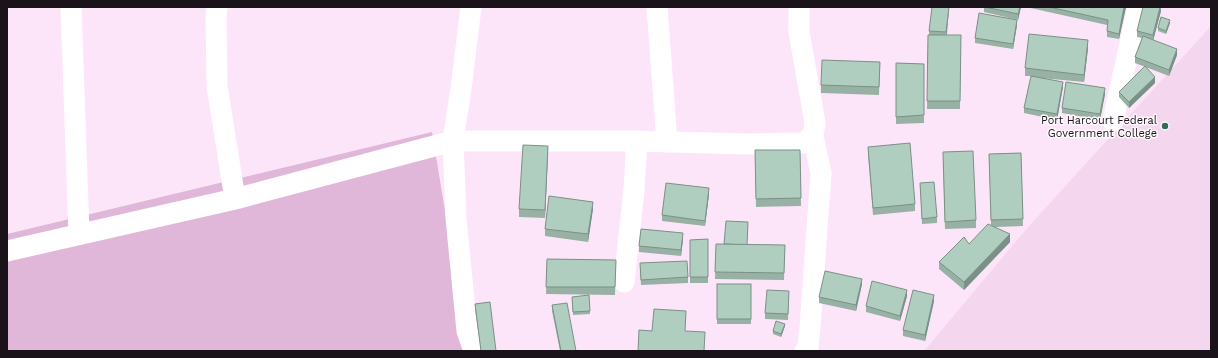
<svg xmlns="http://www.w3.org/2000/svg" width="1218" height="358" font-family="'Work Sans',sans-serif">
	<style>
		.built { fill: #f4d6ef }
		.green { fill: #e0b6d9 }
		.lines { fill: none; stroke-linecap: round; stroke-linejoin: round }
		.street { stroke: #fff; stroke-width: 21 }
		.wall { fill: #97b1a5 }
		.shaded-wall { fill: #7b9086 }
		.building { fill: #b0cec0; stroke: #7b9086 }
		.poi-dot { fill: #336d56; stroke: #fef9fd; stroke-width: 1.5 }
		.labels { text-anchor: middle; stroke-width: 3; stroke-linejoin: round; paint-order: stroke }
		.poi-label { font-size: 11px; fill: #1b131a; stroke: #fef9fd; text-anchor: end }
	</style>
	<rect width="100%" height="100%" fill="#fde5f9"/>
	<path class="built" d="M1211 26V351H924L1029 226Z"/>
	<path class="green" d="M432 132 468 351H7V234Z"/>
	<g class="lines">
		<g class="street">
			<path d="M71 7 79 234"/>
			<path d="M217 7 216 17 217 86 235 199"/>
			<path d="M471 7 461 89 453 141 456 218 467 331 474 351"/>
			<path d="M657 7 667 142"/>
			<path d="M1113 121 1138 7"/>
			<path d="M7 251 235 199 453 141H637L748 144 803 143 813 136 815 123 799 32V7"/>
			<path d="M624 282 634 190 637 141"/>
			<path d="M805 351 808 347 810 327 821 173 813 136"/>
		</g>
	</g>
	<g class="wall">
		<path d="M949 7 947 35H961L960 109H927L928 35H929V31Z"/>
		<path d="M984 7H1021L1018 20 984 12Z"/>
		<path d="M1026 7H1126L1119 39 1107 37V25Z"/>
		<path d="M1161 7V11L1153 40 1177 55 1169 76 1135 63V57L1142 38 1137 37V31Z"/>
		<path d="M1170 23 1166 34 1158 31V28Z"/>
		<path d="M1017 25 1013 49 975 43V38Z"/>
		<path d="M1088 48 1084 82 1041 78 1063 87 1057 120 1024 113V108L1031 76H1025V68Z"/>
		<path d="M880 62 879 95 821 93V85Z"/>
		<path d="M896 63 924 64V123L896 124Z"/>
		<path d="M1155 83 1129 108 1119 97V92Z"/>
		<path d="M1105 94 1100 120 1062 113V108Z"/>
		<path d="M868 147 915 204V211L873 215 868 154Z"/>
		<path d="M755 150H800L801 206 756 207Z"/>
		<path d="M548 153 545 218 519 217V209Z"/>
		<path d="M1021 153 1023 226 995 227 1010 242 964 290 939 269V262L969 244 991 225 989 154Z"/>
		<path d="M943 160 976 220V228L945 229Z"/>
		<path d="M920 183 937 217V223L922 224Z"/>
		<path d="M709 194 705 226 662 221V215Z"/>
		<path d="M593 209 588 242 545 236V229Z"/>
		<path d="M683 239 681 256 639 252V246Z"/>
		<path d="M708 239V283H690V240Z"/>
		<path d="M716 244 785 245 784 280 715 279Z"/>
		<path d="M547 259 616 260 615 295 546 294Z"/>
		<path d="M640 269 688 277V283L641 285Z"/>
		<rect x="717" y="284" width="34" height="40"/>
		<path d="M862 284 856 311 819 303V297Z"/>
		<path d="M589 295 590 314 573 315 572 300Z"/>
		<path d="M907 296 900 321 866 312V306Z"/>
		<path d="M789 297 788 320 765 319V313Z"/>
		<path d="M934 301 925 341 903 336V330Z"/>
		<path d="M475 304 496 351H481L475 309Z"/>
		<path d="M552 305 576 351H560L552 311Z"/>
		<path d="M785 326 781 337 773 334V331Z"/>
	</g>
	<g class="shaded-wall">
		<path d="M949 7V10L946 38V32Z"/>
		<path d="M1020 7H1021L1018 20V14Z"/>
		<path d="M1124 7H1126L1119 39V34Z"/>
		<path d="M1160 7 1161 11 1153 41V35Z"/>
		<path d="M1017 20V25L1013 49V44Z"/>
		<path d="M1170 20V23L1166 34V31Z"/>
		<path d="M1088 40V48L1084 82V75Z"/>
		<path d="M1177 49V55L1169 76V70Z"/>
		<path d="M1155 77V83L1129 108V102Z"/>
		<path d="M1063 82V87L1057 120V114Z"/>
		<path d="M1105 88V94L1100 120V114Z"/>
		<path d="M548 146V153L545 218V210Z"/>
		<path d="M709 188V194L705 226V221Z"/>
		<path d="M593 202V209L588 242V234Z"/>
		<path d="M683 233V239L681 256V250Z"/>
		<path d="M1010 234V242L964 290V282Z"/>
		<path d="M862 279V284L856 311V305Z"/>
		<path d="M907 290V296L900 321V316Z"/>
		<path d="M934 295V301L925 341V335Z"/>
		<path d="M785 324V326L781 337V334Z"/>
	</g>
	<g class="building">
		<path d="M932 7H949L946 32 929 31Z"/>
		<path d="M985 7H1020L1018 14Z"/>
		<path d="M1049 7H1124L1119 34 1107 31 1108 20Z"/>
		<path d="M1143 7H1160L1153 35 1137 31Z"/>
		<path d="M979 13 1017 20 1013 44 975 38Z"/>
		<path d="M1161 17 1170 20 1166 31 1158 28Z"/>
		<path d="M1029 34 1088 40 1084 75 1025 68Z"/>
		<path d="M928 35H961L960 101H927Z"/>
		<path d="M1143 36 1177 49 1169 70 1135 57Z"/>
		<path d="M822 60 880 62 879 87 821 85Z"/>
		<path d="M896 63 924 64V115L896 117Z"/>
		<path d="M1145 66 1155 77 1129 102 1119 92Z"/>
		<path d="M1031 76 1063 82 1057 114 1024 108Z"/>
		<path d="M1066 82 1105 88 1100 114 1062 108Z"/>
		<path d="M910 143 915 204 873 208 868 147Z"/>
		<path d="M523 145 548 146 545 210 519 209Z"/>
		<path d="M755 150H800L801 198 756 199Z"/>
		<path d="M973 151 976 220 945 222 943 152Z"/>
		<path d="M1021 153 1023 219 991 220 989 154Z"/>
		<path d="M934 182 937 217 922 219 920 183Z"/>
		<path d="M666 183 709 188 705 221 662 215Z"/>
		<path d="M549 196 593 202 588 234 545 229Z"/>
		<path d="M726 221 748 222 747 245 724 244Z"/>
		<path d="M988 224 1010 234 964 282 939 262 964 237 969 244Z"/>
		<path d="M641 229 683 233 681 250 639 246Z"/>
		<path d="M708 239V277H690V240Z"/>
		<path d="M716 244 785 245 784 273 715 272Z"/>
		<path d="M547 259 616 260 615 287H546Z"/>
		<path d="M687 261 688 277 641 280 640 263Z"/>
		<path d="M825 271 862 279 856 305 819 297Z"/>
		<path d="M872 281 907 290 900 316 866 306Z"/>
		<rect x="717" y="284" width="34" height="35"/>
		<path d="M767 290 789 291 788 314 765 313Z"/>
		<path d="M913 290 934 295 925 335 903 330Z"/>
		<path d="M589 295 590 311 573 312 572 297Z"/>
		<path d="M490 302 496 351H481L475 304Z"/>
		<path d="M567 303 576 351H561L552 305Z"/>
		<path d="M654 309 686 311 685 331 705 332 704 351H638L639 330 652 331Z"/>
		<path d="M776 321 785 324 781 334 773 331Z"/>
	</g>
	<circle class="poi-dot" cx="1165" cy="126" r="4"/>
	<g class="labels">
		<g class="poi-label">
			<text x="1157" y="124">Port Harcourt Federal<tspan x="1157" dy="13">Government College</tspan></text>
		</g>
	</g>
	<rect width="1218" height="358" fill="none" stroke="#1b131a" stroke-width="16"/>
</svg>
